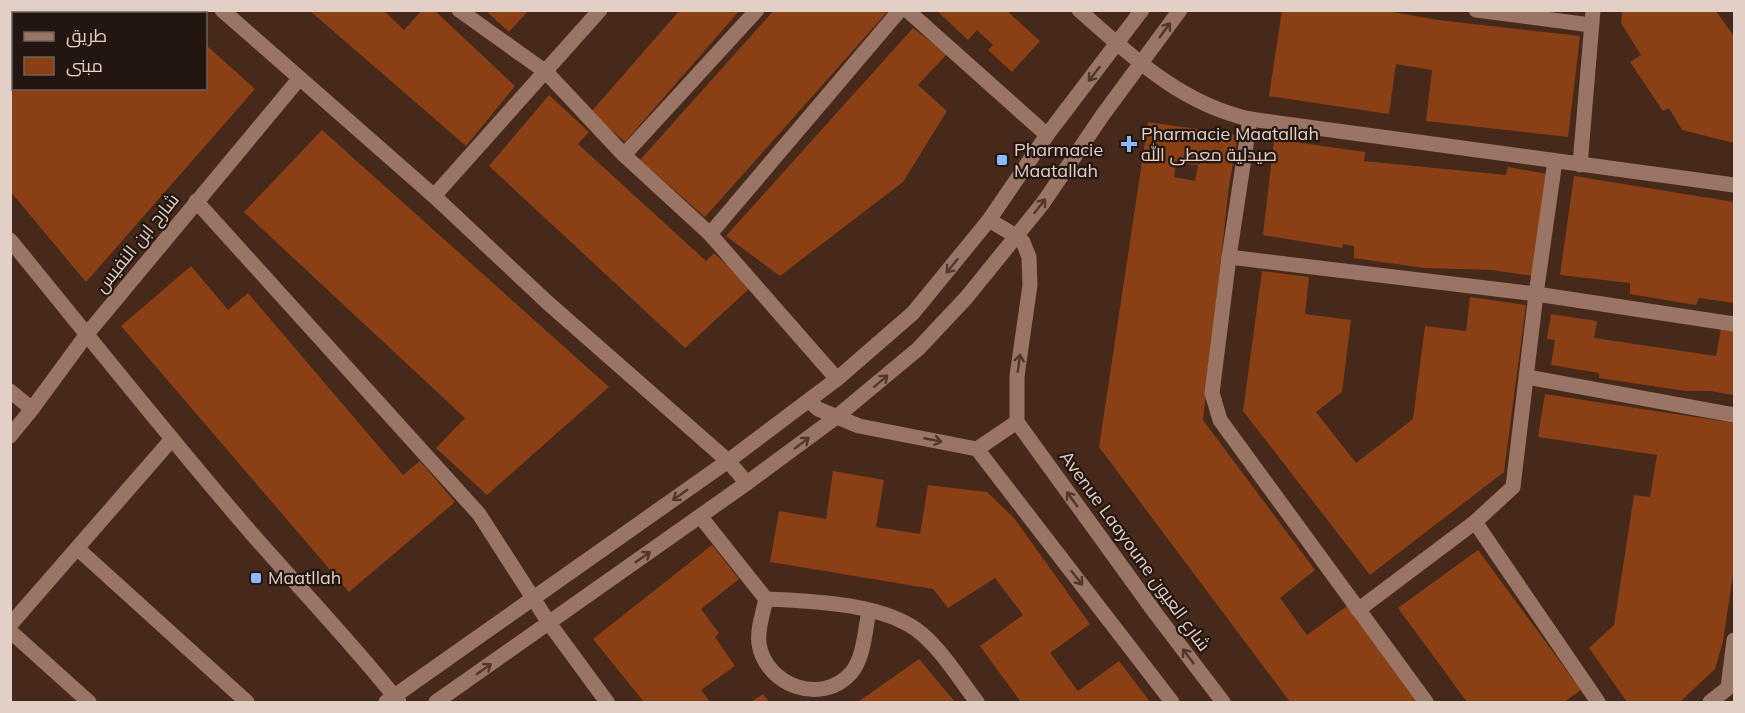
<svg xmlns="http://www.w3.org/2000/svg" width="1745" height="713" font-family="Mulish,Cairo,sans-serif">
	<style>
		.building { fill: #8b3f14; fill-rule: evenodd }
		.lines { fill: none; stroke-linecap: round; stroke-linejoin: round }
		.minor { stroke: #9a7565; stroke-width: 15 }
		.oneway { stroke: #4d372e }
		.poi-dot { fill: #8db9fc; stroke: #231610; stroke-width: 2 }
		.labels { text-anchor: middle; stroke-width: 4.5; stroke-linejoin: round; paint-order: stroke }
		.poi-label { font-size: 18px; fill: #e2cfc6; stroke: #231610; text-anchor: start }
		.street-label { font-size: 18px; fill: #e2cfc6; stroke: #231610 }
	</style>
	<rect width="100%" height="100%" fill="#46291b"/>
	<g class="building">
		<path d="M10 10H166L170 14H14V88H206V45L255 89 86 282 10 191Z"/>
		<path d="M309 10H383L404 30 422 10H434L515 86 466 146Z"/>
		<path d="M485 10H529L509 32Z"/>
		<path d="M680 10H740L625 142 591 112Z"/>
		<path d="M774 10H889L705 217 640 160Z"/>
		<path d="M936 10H1006L1040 41 1012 72 988 50 993 45 977 30 968 40Z"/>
		<path d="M1282 10H1381L1438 20 1580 36 1568 137 1426 121 1432 70 1396 64 1389 114 1269 96Z"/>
		<path d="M1622 10H1715L1734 36V143L1682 130 1669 108 1663 111 1630 62 1641 55 1621 23Z"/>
		<path d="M913 28 947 54 918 85 947 111 903 182 780 276 726 236Z"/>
		<path d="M549 95 589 132 578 144 706 261 714 253 751 287 685 348 489 166Z"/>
		<path d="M1148 122 1238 135 1229 186 1203 420 1315 570 1280 598 1307 635 1347 606 1419 702H1290L1099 447ZM1176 163 1198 165 1195 181 1174 177Z"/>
		<path d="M322 130 609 387 487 495 436 448 465 418 244 212Z"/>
		<path d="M1274 139 1365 152 1364 161 1506 175 1508 167 1547 174 1533 276 1493 270 1424 268 1354 258V246L1343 244 1342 248 1263 235Z"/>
		<path d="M1574 176 1734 202V303L1699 298 1696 305 1630 294V283L1560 275Z"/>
		<path d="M191 266 228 310 248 293 403 475 420 461 455 502 349 592 121 326Z"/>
		<path d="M1262 271 1309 277 1305 314 1351 320 1342 392 1316 412 1356 463 1413 419 1425 326 1466 331 1470 297 1526 305 1504 472 1370 575 1243 411Z"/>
		<path d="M1551 314 1597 321 1594 338 1716 356 1721 328 1734 331V395L1710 391H1686L1599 378V373L1551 365 1555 340 1547 339Z"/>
		<path d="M1545 394 1734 423V568L1723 641 1715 669 1680 702H1627L1589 648 1614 625 1634 495 1650 497 1657 455 1538 437Z"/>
		<path d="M833 471 884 480 876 527 920 534 928 485 987 492 1014 518 1090 624 1050 653 1078 691 1119 661 1150 702H1021L980 646 1023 615 995 578 948 608 933 589 770 562 779 511 826 519Z"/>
		<path d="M712 545 739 579 701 609 719 633 715 637 735 666 701 690 710 702H644L593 639Z"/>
		<path d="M1478 550 1581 690 1564 702H1467L1398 608Z"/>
		<path d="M919 659 955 702H858Z"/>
		<path d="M763 694 769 702H751Z"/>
	</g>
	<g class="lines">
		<g class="minor">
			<path d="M222 10 434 196 548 303 728 461 747 483"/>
			<path d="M459 10 546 72 624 155 710 234 837 379"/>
			<path d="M907 10 1047 135"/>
			<path d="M1079 10C1131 56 1181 104 1250 119L1734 185"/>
			<path d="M1476 10 1591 25"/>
			<path d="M1250 119 1229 257 1212 393 1220 420 1426 702"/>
			<path d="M624 155 757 10"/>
			<path d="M1580 165 1593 10"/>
			<path d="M434 196 600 10"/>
			<path d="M196 201 479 514 549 623 607 702"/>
			<path d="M989 220 1016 236 1023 242 1029 257 1030 285 1017 376V422L1156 614 1223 702"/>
			<path d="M710 234 900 10"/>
			<path d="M10 240C91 339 170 439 253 535 302 591 353 644 399 702"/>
			<path d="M1229 257 1536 294 1734 324"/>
			<path d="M1527 377 1734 415"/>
			<path d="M10 391 32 409"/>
			<path d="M809 401 818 409 859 426 977 449 1172 702"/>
			<path d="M10 436 32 409 87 334 299 79"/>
			<path d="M977 449 1017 422"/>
			<path d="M700 516 766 599C811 601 886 603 922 634 944 653 960 680 977 702"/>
			<path d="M1475 522 1598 702"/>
			<path d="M78 549 247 702"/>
			<path d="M766 599C763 613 757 629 759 644 766 686 822 706 851 673 864 658 865 630 869 611"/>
			<path d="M1358 610 1475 522 1513 487 1536 294 1555 161"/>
			<path d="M10 625 172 439"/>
			<path d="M10 631 89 702"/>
			<path d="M386 702 728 461 837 379 913 313 989 220 1047 135 1142 10"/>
			<path d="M436 702 747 483 835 418 918 349 966 298 1043 203 1102 116 1180 10"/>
			<path d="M1710 702 1728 688 1734 640"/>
		</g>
	</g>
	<defs><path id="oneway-shaft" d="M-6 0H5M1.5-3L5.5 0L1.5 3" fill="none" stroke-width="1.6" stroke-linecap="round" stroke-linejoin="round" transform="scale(1.5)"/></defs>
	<g class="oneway">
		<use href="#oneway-shaft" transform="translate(1165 30) rotate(-54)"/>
		<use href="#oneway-shaft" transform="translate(1094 74) rotate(128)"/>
		<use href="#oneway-shaft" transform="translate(1040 206) rotate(-52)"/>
		<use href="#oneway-shaft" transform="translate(952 266) rotate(129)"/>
		<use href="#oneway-shaft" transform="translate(1019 363) rotate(-82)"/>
		<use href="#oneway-shaft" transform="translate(881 381) rotate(-41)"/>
		<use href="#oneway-shaft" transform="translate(933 440) rotate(11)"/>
		<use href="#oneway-shaft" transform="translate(802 443) rotate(-37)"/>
		<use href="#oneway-shaft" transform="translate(680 495) rotate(145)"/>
		<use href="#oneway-shaft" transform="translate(1072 499) rotate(-126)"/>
		<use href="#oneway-shaft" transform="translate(643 557) rotate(-35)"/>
		<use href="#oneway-shaft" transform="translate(1077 578) rotate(52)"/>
		<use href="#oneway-shaft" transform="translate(1188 656) rotate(-127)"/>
		<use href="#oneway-shaft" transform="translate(484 669) rotate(-35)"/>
	</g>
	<g class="poi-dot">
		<path d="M1126 135h6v6h6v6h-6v6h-6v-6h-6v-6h6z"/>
		<rect x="996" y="154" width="12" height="12" rx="3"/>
		<rect x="250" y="572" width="12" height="12" rx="3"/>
	</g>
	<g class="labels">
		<g class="poi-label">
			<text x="1141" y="140">Pharmacie Maatallah<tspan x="1141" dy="21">صيدلية معطى الله</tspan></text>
			<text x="1014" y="156">Pharmacie<tspan x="1014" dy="21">Maatallah</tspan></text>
			<text x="268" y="584">Maatllah</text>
		</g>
		<g class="street-label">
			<text transform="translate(137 243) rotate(-51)" y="6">شارح ابن النفيس</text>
			<text transform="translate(1135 551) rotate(54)" y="6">Avenue Laayoune شارع العيون</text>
		</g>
	</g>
	<rect width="1745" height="713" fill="none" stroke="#e2cfc6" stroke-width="24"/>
	<rect x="12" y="12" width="195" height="78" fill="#231610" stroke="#6f6059" stroke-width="1.5"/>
	<rect x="24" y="32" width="30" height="9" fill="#9a7565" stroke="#6f6059" stroke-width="1.5"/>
	<text x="66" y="42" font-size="18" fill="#e2cfc6">طريق</text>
	<rect x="24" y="57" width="30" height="18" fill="#8b3f14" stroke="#6f6059" stroke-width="1.5"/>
	<text x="66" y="72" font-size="18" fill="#e2cfc6">مبنى</text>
</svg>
